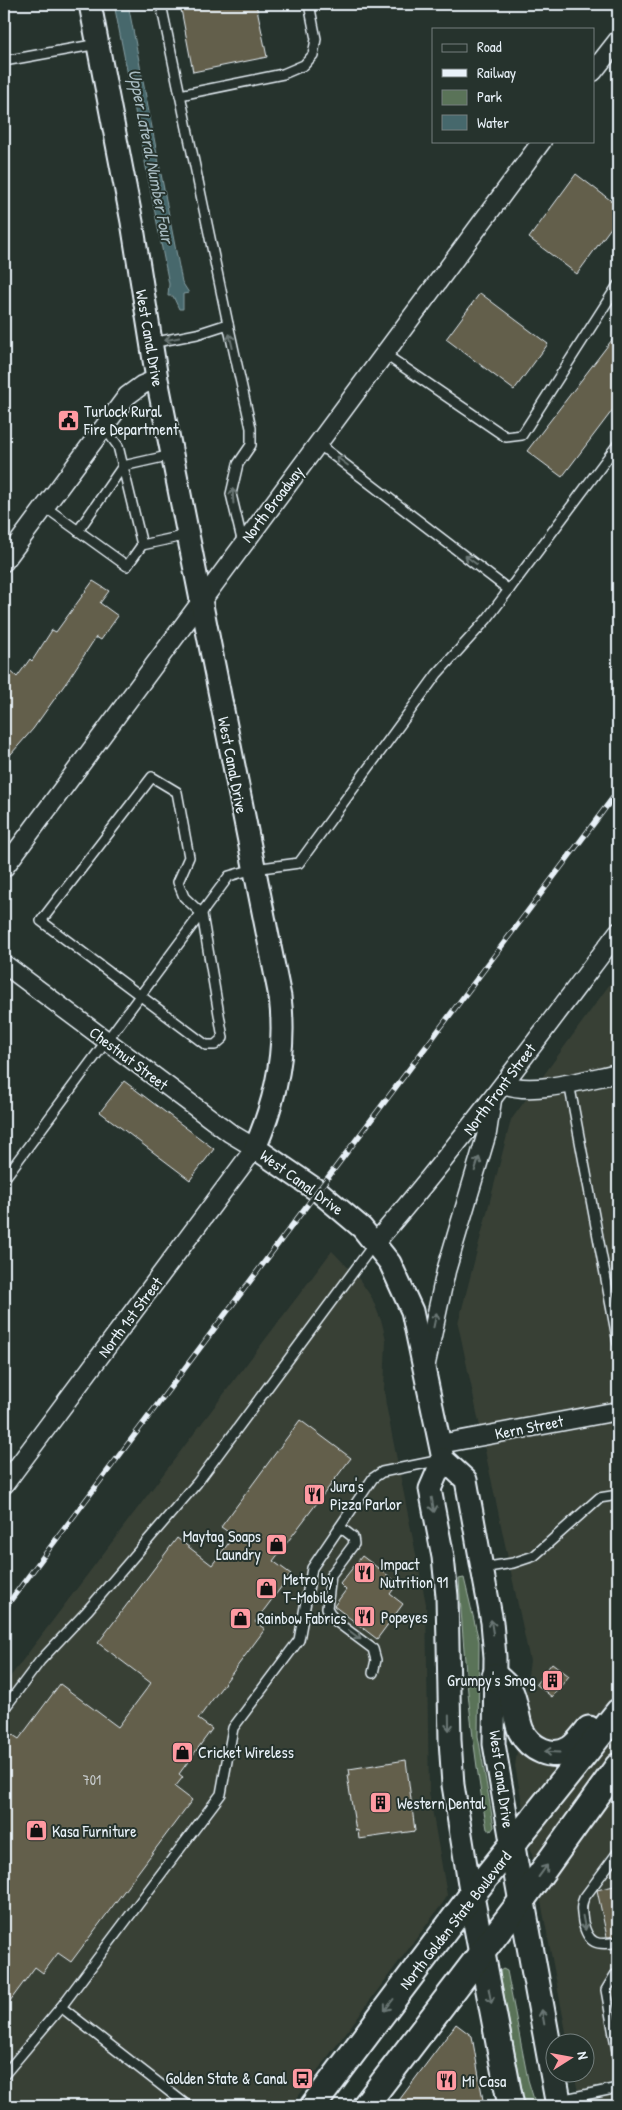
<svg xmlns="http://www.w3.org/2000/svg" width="622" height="2110" font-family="'Patrick Hand',sans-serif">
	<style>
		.built { fill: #384036 }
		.green { fill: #5a7358; stroke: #a1b2a8 }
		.water { fill: #46686c; stroke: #879fa4 }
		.building { fill: #635f4c; stroke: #e8f1f8 }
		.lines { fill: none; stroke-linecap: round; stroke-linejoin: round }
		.service-casing { stroke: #e8f1f8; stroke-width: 12 }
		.minor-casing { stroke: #e8f1f8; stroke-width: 21 }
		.tertiary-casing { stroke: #e8f1f8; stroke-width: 25 }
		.secondary-casing { stroke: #e8f1f8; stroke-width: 29 }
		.service { stroke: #26332d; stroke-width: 9 }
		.minor { stroke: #26332d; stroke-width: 18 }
		.tertiary { stroke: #26332d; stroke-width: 21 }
		.secondary { stroke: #26332d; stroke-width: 25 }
		.rail-casing { stroke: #e8f1f8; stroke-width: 5.5 }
		.rail { stroke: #26332d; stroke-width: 4; stroke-dasharray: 11; stroke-linecap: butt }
		.oneway { stroke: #6a7674 }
		.labels { text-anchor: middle; stroke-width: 4; stroke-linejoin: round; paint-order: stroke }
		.number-label { font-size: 14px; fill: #c7cccd }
		.street-label { font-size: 16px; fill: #e8f1f8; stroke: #26332d }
		.poi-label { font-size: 16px; fill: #e8f1f8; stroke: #26332d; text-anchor: start }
		.water-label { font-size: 18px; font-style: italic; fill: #a7bac0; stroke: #26332d }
	</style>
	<rect width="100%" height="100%" fill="#26332d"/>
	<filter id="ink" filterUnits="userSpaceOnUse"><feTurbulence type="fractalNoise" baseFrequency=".02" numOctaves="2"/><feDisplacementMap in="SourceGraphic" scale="10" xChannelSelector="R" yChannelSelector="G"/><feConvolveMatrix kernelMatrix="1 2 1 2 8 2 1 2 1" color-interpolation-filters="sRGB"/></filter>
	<g filter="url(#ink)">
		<g class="built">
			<path d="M618 973V2106H581L574 2073 584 2072V2042H568L515 1766 530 1661 458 1324 511 1120Z"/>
			<path d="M332 1251 359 1279 372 1298 382 1323 386 1340 384 1389 386 1405 426 1604 429 1792 447 1895 445 1900 291 2106H4V1685Z"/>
		</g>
		<g class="green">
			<path d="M464 1578 479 1641 478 1736 494 1827 491 1831 487 1829C472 1747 464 1663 459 1579Z"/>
			<path d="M503 1969 507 1971 528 2080 536 2106H525L500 1974V1971Z"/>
		</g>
		<path class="water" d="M114 4H128L182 282 189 293 183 294V309H179L173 296H168L169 284Z"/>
		<g class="building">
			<path d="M180 4H256L267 57 193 72Z"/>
			<path d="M576 174 618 206V218L577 274 529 238Z"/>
			<path d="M480 293 548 344 514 390 446 339Z"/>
			<path d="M618 332V403L562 477 527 451Z"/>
			<path d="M93 581 109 591 100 603 118 616 101 640 96 637 68 680 33 729 4 762V665L17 677 30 659 32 661 52 630 56 632Z"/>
			<path d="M124 1081 214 1149 190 1180 100 1112Z"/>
			<path d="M300 1420 351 1458 273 1561 291 1574 255 1622 265 1629 198 1719 212 1729 179 1774 183 1777 175 1787 192 1800 71 1962 58 1953 43 1973 35 1967 4 2009V1729L19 1739 60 1684 118 1727 151 1683 98 1643 177 1538 212 1565 234 1536 221 1527Z"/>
			<path d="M362 1556 398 1583 390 1594 403 1604 377 1639 334 1606 346 1590 340 1584Z"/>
			<path d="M552 1663 569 1676 552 1697 536 1684Z"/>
			<path d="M406 1760 415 1831 359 1839 358 1830 356 1831 347 1775H350L349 1769Z"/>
			<path d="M618 1885V1936L607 1937 597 1890Z"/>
			<path d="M456 2024 472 2036 484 2106H410L397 2103Z"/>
		</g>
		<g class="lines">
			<defs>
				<g id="service">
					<path d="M161 4 228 324 251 428V445L238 464 231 494 243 544"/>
					<path d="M4 61 98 44"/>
					<path d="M180 95 283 74 304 65 313 55 316 39 309 4"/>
					<path d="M151 343 197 334 228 324"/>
					<path d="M383 353 506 437 522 435 618 285"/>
					<path d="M104 427 118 446 142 545"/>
					<path d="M317 443 509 590"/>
					<path d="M45 507 127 566 142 545 188 535"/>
					<path d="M78 531 123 466 172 455"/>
					<path d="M152 777 177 792 189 857 178 882 184 897 202 914 223 1038 215 1045H206L41 921Z"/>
					<path d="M569 1083 618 1343"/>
					<path d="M4 1179 229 876 254 869 299 863 437 674 487 619 618 444"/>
					<path d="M340 1527 353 1537 354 1544 331 1575 327 1608 334 1620 373 1649 376 1660 373 1673"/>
					<path d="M482 1568 513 1563 534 1556 599 1498 618 1495"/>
					<path d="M4 1709 40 1661 87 1611 197 1483 374 1244"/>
					<path d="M618 1852 584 1898C580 1906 582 1913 583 1922 588 1944 597 1946 618 1942"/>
					<path d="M618 1975H615L606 1990 618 2057"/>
					<path d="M61 2007 188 2106"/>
					<path d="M4 2075 61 2007 221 1794 233 1728 299 1640 312 1568 373 1478 382 1472 441 1460"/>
					<path d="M560 2100 618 2088"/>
				</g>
				<g id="minor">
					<path d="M593 72 618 40"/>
					<path d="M4 562 127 396 142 385 157 379"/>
					<path d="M4 868 542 141"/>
					<path d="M4 964 230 1133 255 1148 4 1485"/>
					<path d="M504 1084C532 1096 588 1079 618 1073"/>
					<path d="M375 1243C461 1143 539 1037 618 932"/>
					<path d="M425 1368 446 1271 487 1133 492 1100"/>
					<path d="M440 1444 618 1411"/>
				</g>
				<g id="tertiary">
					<path d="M90 4 132 222 157 379 280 997C287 1050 276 1100 255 1148L318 1191 362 1228 390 1263 412 1311 443 1459 466 1480 482 1568 492 1622 495 1657 494 1744 512 1847"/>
					<path d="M443 1459 430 1489 443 1557 447 1596 450 1740 453 1785 471 1896"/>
				</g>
				<g id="secondary">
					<path d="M495 1676C500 1681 508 1687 511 1693 516 1705 516 1719 521 1731 530 1749 552 1760 570 1749 578 1744 583 1736 589 1729"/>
					<path d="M512 1847 559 2106"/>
					<path d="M471 1896 511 2106"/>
					<path d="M313 2106 471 1896 618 1712"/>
					<path d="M365 2106 522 1900 618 1766"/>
				</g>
			</defs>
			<use href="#service" class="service-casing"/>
			<use href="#minor" class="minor-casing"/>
			<use href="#tertiary" class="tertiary-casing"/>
			<use href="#secondary" class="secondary-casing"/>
			<use href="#service" class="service"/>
			<use href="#minor" class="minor"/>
			<use href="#tertiary" class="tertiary"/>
			<use href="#secondary" class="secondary"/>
			<defs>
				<path id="rail" d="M4 1609 618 791"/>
			</defs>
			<use href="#rail" class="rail-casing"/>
			<use href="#rail" class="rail"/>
		</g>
		<defs><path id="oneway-shaft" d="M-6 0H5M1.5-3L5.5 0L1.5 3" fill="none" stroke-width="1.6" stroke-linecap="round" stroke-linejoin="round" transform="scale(1.25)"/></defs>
		<g class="oneway">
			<use href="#oneway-shaft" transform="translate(172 339) rotate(169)"/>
			<use href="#oneway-shaft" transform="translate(231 341) rotate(-103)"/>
			<use href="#oneway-shaft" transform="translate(342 461) rotate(-143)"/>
			<use href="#oneway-shaft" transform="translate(233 496) rotate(-93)"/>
			<use href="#oneway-shaft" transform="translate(471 560) rotate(-143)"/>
			<use href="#oneway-shaft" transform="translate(477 1164) rotate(-72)"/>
			<use href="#oneway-shaft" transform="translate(435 1320) rotate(-78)"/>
			<use href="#oneway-shaft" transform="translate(433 1505) rotate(80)"/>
			<use href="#oneway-shaft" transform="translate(492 1627) rotate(-99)"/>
			<use href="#oneway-shaft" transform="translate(355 1635) rotate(37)"/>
			<use href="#oneway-shaft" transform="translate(449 1723) rotate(89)"/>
			<use href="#oneway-shaft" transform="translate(552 1752) rotate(-177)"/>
			<use href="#oneway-shaft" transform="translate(543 1871) rotate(-54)"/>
			<use href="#oneway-shaft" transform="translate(584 1923) rotate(79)"/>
			<use href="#oneway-shaft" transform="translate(490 1996) rotate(79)"/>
			<use href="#oneway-shaft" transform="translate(389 2005) rotate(127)"/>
			<use href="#oneway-shaft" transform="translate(543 2017) rotate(-100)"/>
		</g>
	</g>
	<defs>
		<symbol id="civic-square" viewBox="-11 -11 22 22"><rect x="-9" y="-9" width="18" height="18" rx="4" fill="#ff9aa2" stroke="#26332d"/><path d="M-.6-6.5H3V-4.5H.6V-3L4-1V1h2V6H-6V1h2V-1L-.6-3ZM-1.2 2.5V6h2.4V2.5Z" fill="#111"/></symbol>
		<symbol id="restaurant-square" viewBox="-11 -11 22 22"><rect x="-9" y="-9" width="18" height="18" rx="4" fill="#ff9aa2" stroke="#26332d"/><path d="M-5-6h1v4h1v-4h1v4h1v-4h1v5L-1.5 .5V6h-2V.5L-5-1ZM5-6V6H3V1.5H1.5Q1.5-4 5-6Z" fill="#111"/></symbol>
		<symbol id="shop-square" viewBox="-11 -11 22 22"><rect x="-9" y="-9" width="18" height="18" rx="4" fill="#ff9aa2" stroke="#26332d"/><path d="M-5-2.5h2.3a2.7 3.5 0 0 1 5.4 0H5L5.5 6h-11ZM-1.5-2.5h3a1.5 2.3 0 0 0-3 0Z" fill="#111"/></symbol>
		<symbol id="building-square" viewBox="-11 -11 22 22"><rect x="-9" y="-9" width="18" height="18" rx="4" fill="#ff9aa2" stroke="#26332d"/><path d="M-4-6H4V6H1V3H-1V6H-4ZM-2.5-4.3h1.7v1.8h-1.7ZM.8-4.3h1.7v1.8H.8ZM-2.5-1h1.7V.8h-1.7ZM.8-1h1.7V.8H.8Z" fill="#111"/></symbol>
		<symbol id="bus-square" viewBox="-11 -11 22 22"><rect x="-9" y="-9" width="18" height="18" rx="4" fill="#ff9aa2" stroke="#26332d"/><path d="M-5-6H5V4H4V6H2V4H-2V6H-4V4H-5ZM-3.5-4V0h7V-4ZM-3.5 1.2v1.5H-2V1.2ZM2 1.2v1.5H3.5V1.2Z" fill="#111"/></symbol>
	</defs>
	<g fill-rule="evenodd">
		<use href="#civic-square" x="56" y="408" width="25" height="25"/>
		<use href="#restaurant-square" x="302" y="1482" width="25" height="25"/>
		<use href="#shop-square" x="264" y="1532" width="25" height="25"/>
		<use href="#restaurant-square" x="352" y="1560" width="25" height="25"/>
		<use href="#shop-square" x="254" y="1576" width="25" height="25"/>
		<use href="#restaurant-square" x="352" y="1604" width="25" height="25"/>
		<use href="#shop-square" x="228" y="1606" width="25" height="25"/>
		<use href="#building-square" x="540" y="1668" width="25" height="25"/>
		<use href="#shop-square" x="170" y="1740" width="25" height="25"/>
		<use href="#building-square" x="368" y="1790" width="25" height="25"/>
		<use href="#shop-square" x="24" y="1818" width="25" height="25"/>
		<use href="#bus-square" x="290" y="2066" width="25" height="25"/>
		<use href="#restaurant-square" x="434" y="2068" width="25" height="25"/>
	</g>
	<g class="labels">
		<g class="number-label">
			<text x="92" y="1785">701</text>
		</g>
		<g class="street-label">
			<text transform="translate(150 338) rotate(80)" y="6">West Canal Drive</text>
			<text transform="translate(272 504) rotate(-53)" y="6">North Broadway</text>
			<text transform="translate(233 765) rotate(79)" y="6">West Canal Drive</text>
			<text transform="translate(129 1058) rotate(37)" y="6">Chestnut Street</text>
			<text transform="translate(499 1089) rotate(-53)" y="6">North Front Street</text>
			<text transform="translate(302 1182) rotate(36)" y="6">West Canal Drive</text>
			<text transform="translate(130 1317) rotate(-53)" y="6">North 1st Street</text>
			<text transform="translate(529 1427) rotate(-11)" y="6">Kern Street</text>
			<text transform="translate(502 1779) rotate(82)" y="6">West Canal Drive</text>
			<text transform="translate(455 1920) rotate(-52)" y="6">North Golden State Boulevard</text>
		</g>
		<g class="poi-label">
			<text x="84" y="417">Turlock Rural<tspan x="84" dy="18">Fire Department</tspan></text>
			<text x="330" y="1492">Jura's<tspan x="330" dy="18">Pizza Parlor</tspan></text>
			<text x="261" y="1542" text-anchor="end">Maytag Soaps<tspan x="261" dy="18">Laundry</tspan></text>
			<text x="380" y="1570">Impact<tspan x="380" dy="18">Nutrition 91</tspan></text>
			<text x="283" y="1585">Metro by<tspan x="283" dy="18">T-Mobile</tspan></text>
			<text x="381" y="1623">Popeyes</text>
			<text x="257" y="1624">Rainbow Fabrics</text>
			<text x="536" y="1686" text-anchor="end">Grumpy's Smog</text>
			<text x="198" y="1758">Cricket Wireless</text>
			<text x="397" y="1809">Western Dental</text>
			<text x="52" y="1837">Kasa Furniture</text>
			<text x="287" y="2084" text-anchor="end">Golden State &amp; Canal</text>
			<text x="462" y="2087">Mi Casa</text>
		</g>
		<g class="water-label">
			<text transform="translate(151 156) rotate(79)" y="6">Upper Lateral Number Four</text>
		</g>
	</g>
	<rect width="622" height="2110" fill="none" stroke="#26332d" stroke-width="20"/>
	<rect x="10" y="10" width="602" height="2090" fill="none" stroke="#e8f1f8" stroke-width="2" filter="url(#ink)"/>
	<rect x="432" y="28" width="162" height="115" fill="#26332d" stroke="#747f7e"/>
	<rect x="442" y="44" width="25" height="8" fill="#26332d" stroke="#747f7e"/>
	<text x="477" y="52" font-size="15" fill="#e8f1f8">Road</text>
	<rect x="442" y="69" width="25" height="8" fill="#e8f1f8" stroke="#747f7e"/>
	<text x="477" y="78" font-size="15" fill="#e8f1f8">Railway</text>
	<rect x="442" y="90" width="25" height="15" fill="#5a7358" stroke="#747f7e"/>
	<text x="477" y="102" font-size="15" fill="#e8f1f8">Park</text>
	<rect x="442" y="115" width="25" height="15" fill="#46686c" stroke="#747f7e"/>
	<text x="477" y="128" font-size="15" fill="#e8f1f8">Water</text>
	<g transform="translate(570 2058) rotate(79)"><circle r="24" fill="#26332d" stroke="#747f7e"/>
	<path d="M0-4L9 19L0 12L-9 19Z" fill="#ff9aa2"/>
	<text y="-8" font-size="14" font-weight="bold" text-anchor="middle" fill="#e8f1f8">N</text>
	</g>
</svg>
